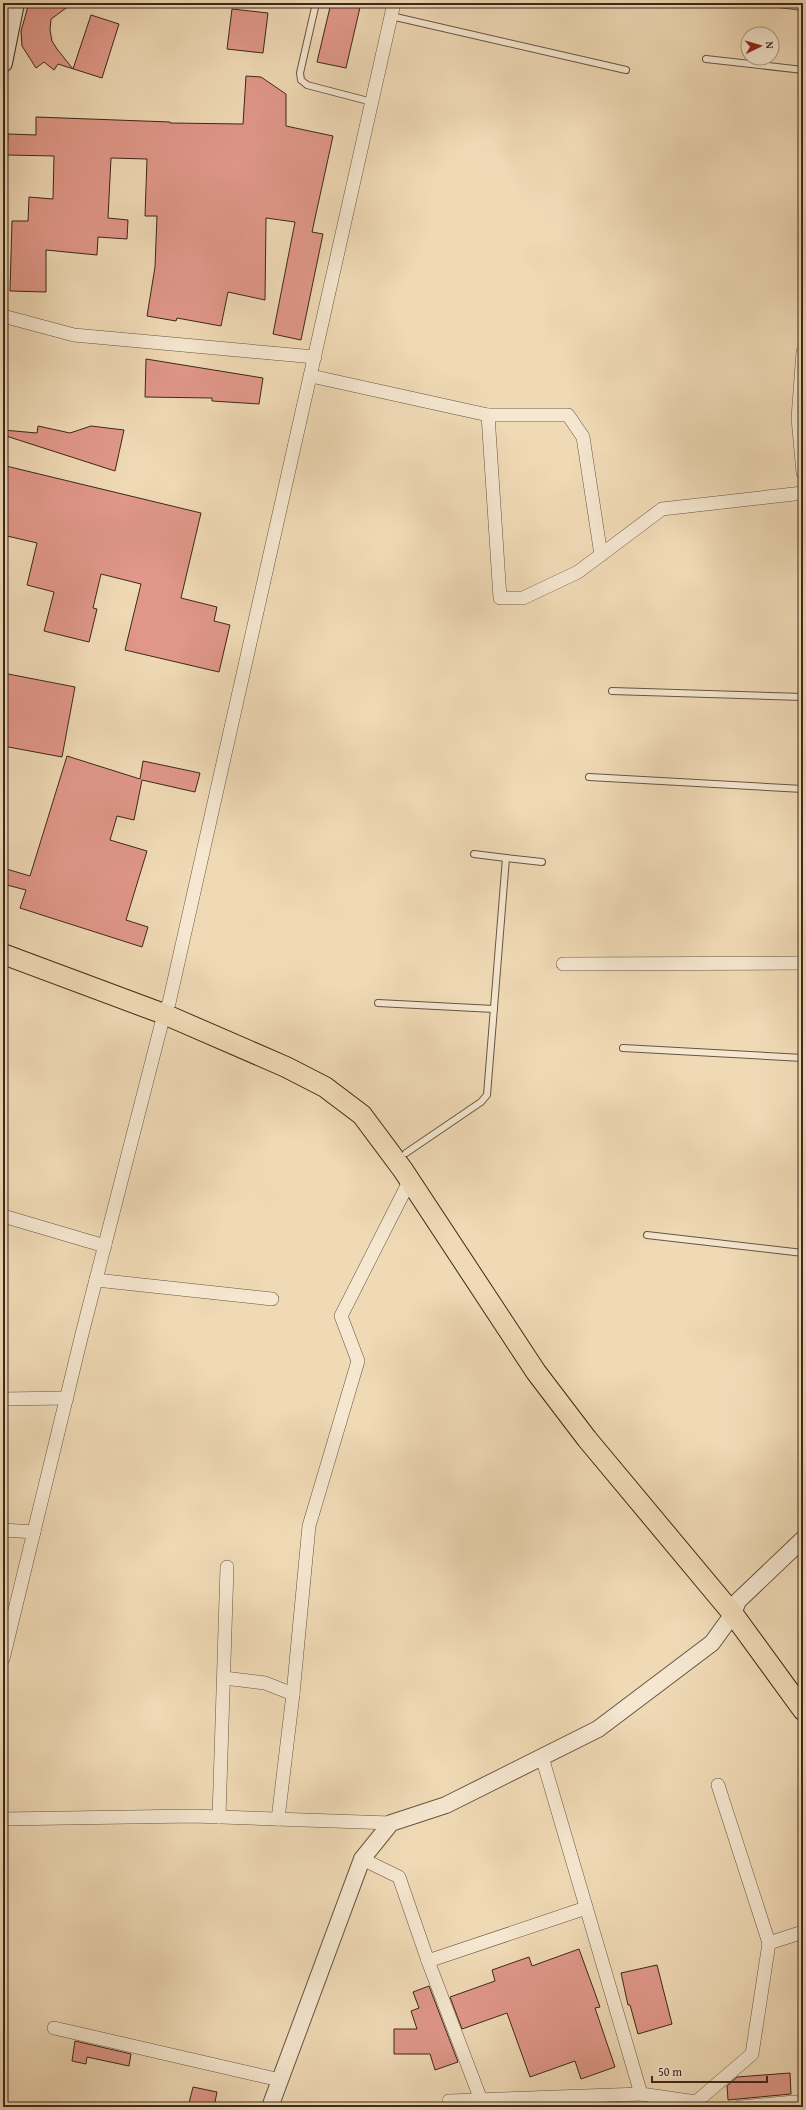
<svg xmlns="http://www.w3.org/2000/svg" width="806" height="2110" font-family="'Gentium Book Plus',serif">
	<style>
		.building { fill: #e1988a; stroke: #3c2719 }
		.lines { fill: none; stroke-linecap: round; stroke-linejoin: round }
		.service-casing { stroke: #695440; stroke-width: 8 }
		.minor-casing { stroke: #695440; stroke-width: 14 }
		.tertiary-casing { stroke: #695440; stroke-width: 18 }
		.secondary-casing { stroke: #3c2719; stroke-width: 20 }
		.primary-casing { stroke: #3c2719; stroke-width: 22 }
		.service { stroke: #f5e7d0; stroke-width: 6 }
		.minor { stroke: #f5e7d0; stroke-width: 13 }
		.tertiary { stroke: #f5e7d0; stroke-width: 16 }
		.secondary { stroke: #f5e7d0; stroke-width: 18 }
		.primary { stroke: #f0dab6; stroke-width: 20 }
		.rail-casing { stroke: #3c2719; stroke-width: 4.5 }
		.rail { stroke: #f5e7d0; stroke-width: 3; stroke-dasharray: 9; stroke-linecap: butt }
	</style>
	<rect width="100%" height="100%" fill="#f0dab6"/>
	<filter id="stains"><feTurbulence type="fractalNoise" baseFrequency=".005" numOctaves="4"/><feColorMatrix values="0 0 0 0 .2 0 0 0 0 .09 0 0 0 0 .02 0 0 0 .5 -.17"/></filter>
	<radialGradient id="worn" r=".72"><stop offset=".6" stop-color="#630" stop-opacity="0"/><stop offset="1" stop-color="#630" stop-opacity=".3"/></radialGradient>
	<g class="building">
		<path d="M29 3H73L51 19 50 30 52 41 57 49 73 69 91 15 119 24 102 78 58 64 54 70 44 62 36 68 22 46 21 31Z"/>
		<path d="M331 3H361L346 68 317 62Z"/>
		<path d="M232 9 268 13 263 53 227 49Z"/>
		<path d="M246 76 261 77 286 94V126L333 136 312 232 323 234 301 340 273 334 295 222 266 218 265 300 228 292 221 326 177 318 176 321 147 316 155 267 157 216H145L147 159 111 158 108 218 128 220 127 239 98 237 97 255 46 250V292L10 291 12 221H28L29 197 53 199 54 156 7 155 8 134 36 135V117L170 122V123L243 124Z"/>
		<path d="M146 359 263 378 259 404 212 401V398L145 397Z"/>
		<path d="M38 426 70 433 91 426 124 430 115 471 3 435V430L37 433Z"/>
		<path d="M6 466 201 513 181 598 217 607 214 621 230 625 219 672 125 650 141 584 101 574 93 608 97 609 89 642 44 631 54 592 27 585 37 543 3 535V480Z"/>
		<path d="M3 673 75 687 62 757 3 746Z"/>
		<path d="M67 756 140 779 143 761 200 773 195 792 142 780 134 820 117 816 110 840 147 851 126 920 148 927 142 947 20 908 26 890 3 884V868L30 876Z"/>
		<path d="M579 1949 600 2007 595 2008 615 2067 581 2079 575 2061 530 2077 507 2013 462 2029 450 1997 495 1981 492 1970 529 1957 532 1966Z"/>
		<path d="M657 1965 672 2024 638 2034 630 2005H628L621 1973Z"/>
		<path d="M429 1986 458 2062 435 2070 430 2054H394V2029H417L411 2011 419 2008 413 1992Z"/>
		<path d="M75 2041 131 2054 129 2066 87 2057 86 2064 72 2061Z"/>
		<path d="M790 2073 791 2094 728 2100 727 2086 737 2077Z"/>
		<path d="M193 2087 217 2092 214 2107H188Z"/>
	</g>
	<g class="lines">
		<defs>
			<g id="service">
				<path d="M316 3 300 73 301 80 307 85 372 102"/>
				<path d="M771 3 803 7"/>
				<path d="M391 16 626 70"/>
				<path d="M706 59 803 70"/>
				<path d="M612 691 803 697"/>
				<path d="M589 777 803 789"/>
				<path d="M506 858 542 862"/>
				<path d="M378 1003 494 1009"/>
				<path d="M623 1048 803 1058"/>
				<path d="M406 1153 481 1102 487 1095 506 858 474 854"/>
				<path d="M647 1235 803 1253"/>
			</g>
			<g id="minor">
				<path d="M3 316 74 335 315 357"/>
				<path d="M803 352 798 418 803 473"/>
				<path d="M311 376 488 415H568L583 437 601 555"/>
				<path d="M488 415 500 598H523L578 572 662 509 803 493"/>
				<path d="M563 964 803 963"/>
				<path d="M3 1216 105 1246"/>
				<path d="M96 1280 272 1299"/>
				<path d="M3 1399 67 1398"/>
				<path d="M3 1530 34 1532"/>
				<path d="M3 1659 82 1334 164 1014 169 1003 394 3"/>
				<path d="M224 1678 265 1683 293 1694"/>
				<path d="M542 1757 641 2094 696 2102V2107"/>
				<path d="M718 1785 769 1943"/>
				<path d="M219 1817 227 1567"/>
				<path d="M3 1819 193 1816 391 1823"/>
				<path d="M278 1819 293 1694 309 1526 358 1361 341 1316 410 1180"/>
				<path d="M362 1859 399 1877 428 1961 586 1908"/>
				<path d="M428 1961 481 2100"/>
				<path d="M54 2028 280 2080"/>
				<path d="M449 2101 641 2094"/>
				<path d="M696 2102 752 2054 769 1943 803 1932"/>
				<path d="M740 2107 794 2102 799 2104 800 2107"/>
			</g>
			<path id="tertiary" d="M270 2107 362 1859 391 1823 446 1805 598 1729 712 1643 733 1614 738 1601 803 1539"/>
			<path id="secondary" d="M3 63 15 3"/>
			<path id="primary" d="M3 954 164 1014 286 1067 325 1087 362 1115 403 1170 536 1372 587 1439 733 1614 803 1710"/>
		</defs>
		<use href="#service" class="service-casing"/>
		<use href="#minor" class="minor-casing"/>
		<use href="#tertiary" class="tertiary-casing"/>
		<use href="#secondary" class="secondary-casing"/>
		<use href="#primary" class="primary-casing"/>
		<use href="#service" class="service"/>
		<use href="#minor" class="minor"/>
		<use href="#tertiary" class="tertiary"/>
		<use href="#secondary" class="secondary"/>
		<use href="#primary" class="primary"/>
		<defs>
			<path id="rail" d="M3 16 6 3"/>
		</defs>
		<use href="#rail" class="rail-casing"/>
		<use href="#rail" class="rail"/>
	</g>
	<rect width="806" height="2110" fill="none" stroke="#f0dab6" stroke-width="16"/>
	<rect x="4" y="4" width="798" height="2102" fill="none" stroke="#3c2719" stroke-width="2"/>
	<rect x="8" y="8" width="790" height="2094" fill="none" stroke="#3c2719"/>
	<g transform="translate(760 46) rotate(85)"><circle r="19" fill="#f5e7d0" stroke="#ab9a87"/>
	<path d="M0-3L7 15L0 10L-7 15Z" fill="#8f2418"/>
	<text y="-6" font-size="11" font-weight="bold" text-anchor="middle" fill="#3c2719">N</text>
	</g>
	<path d="M652 2076v6h115v-6" fill="none" stroke="#3c2719" stroke-width="2"/>
	<text x="658" y="2076" font-size="12" fill="#3c2719" stroke="#f5e7d0" stroke-width="3" paint-order="stroke">50 m</text>
	<rect width="100%" height="100%" filter="url(#stains)"/>
	<rect width="100%" height="100%" fill="url(#worn)"/>
</svg>
